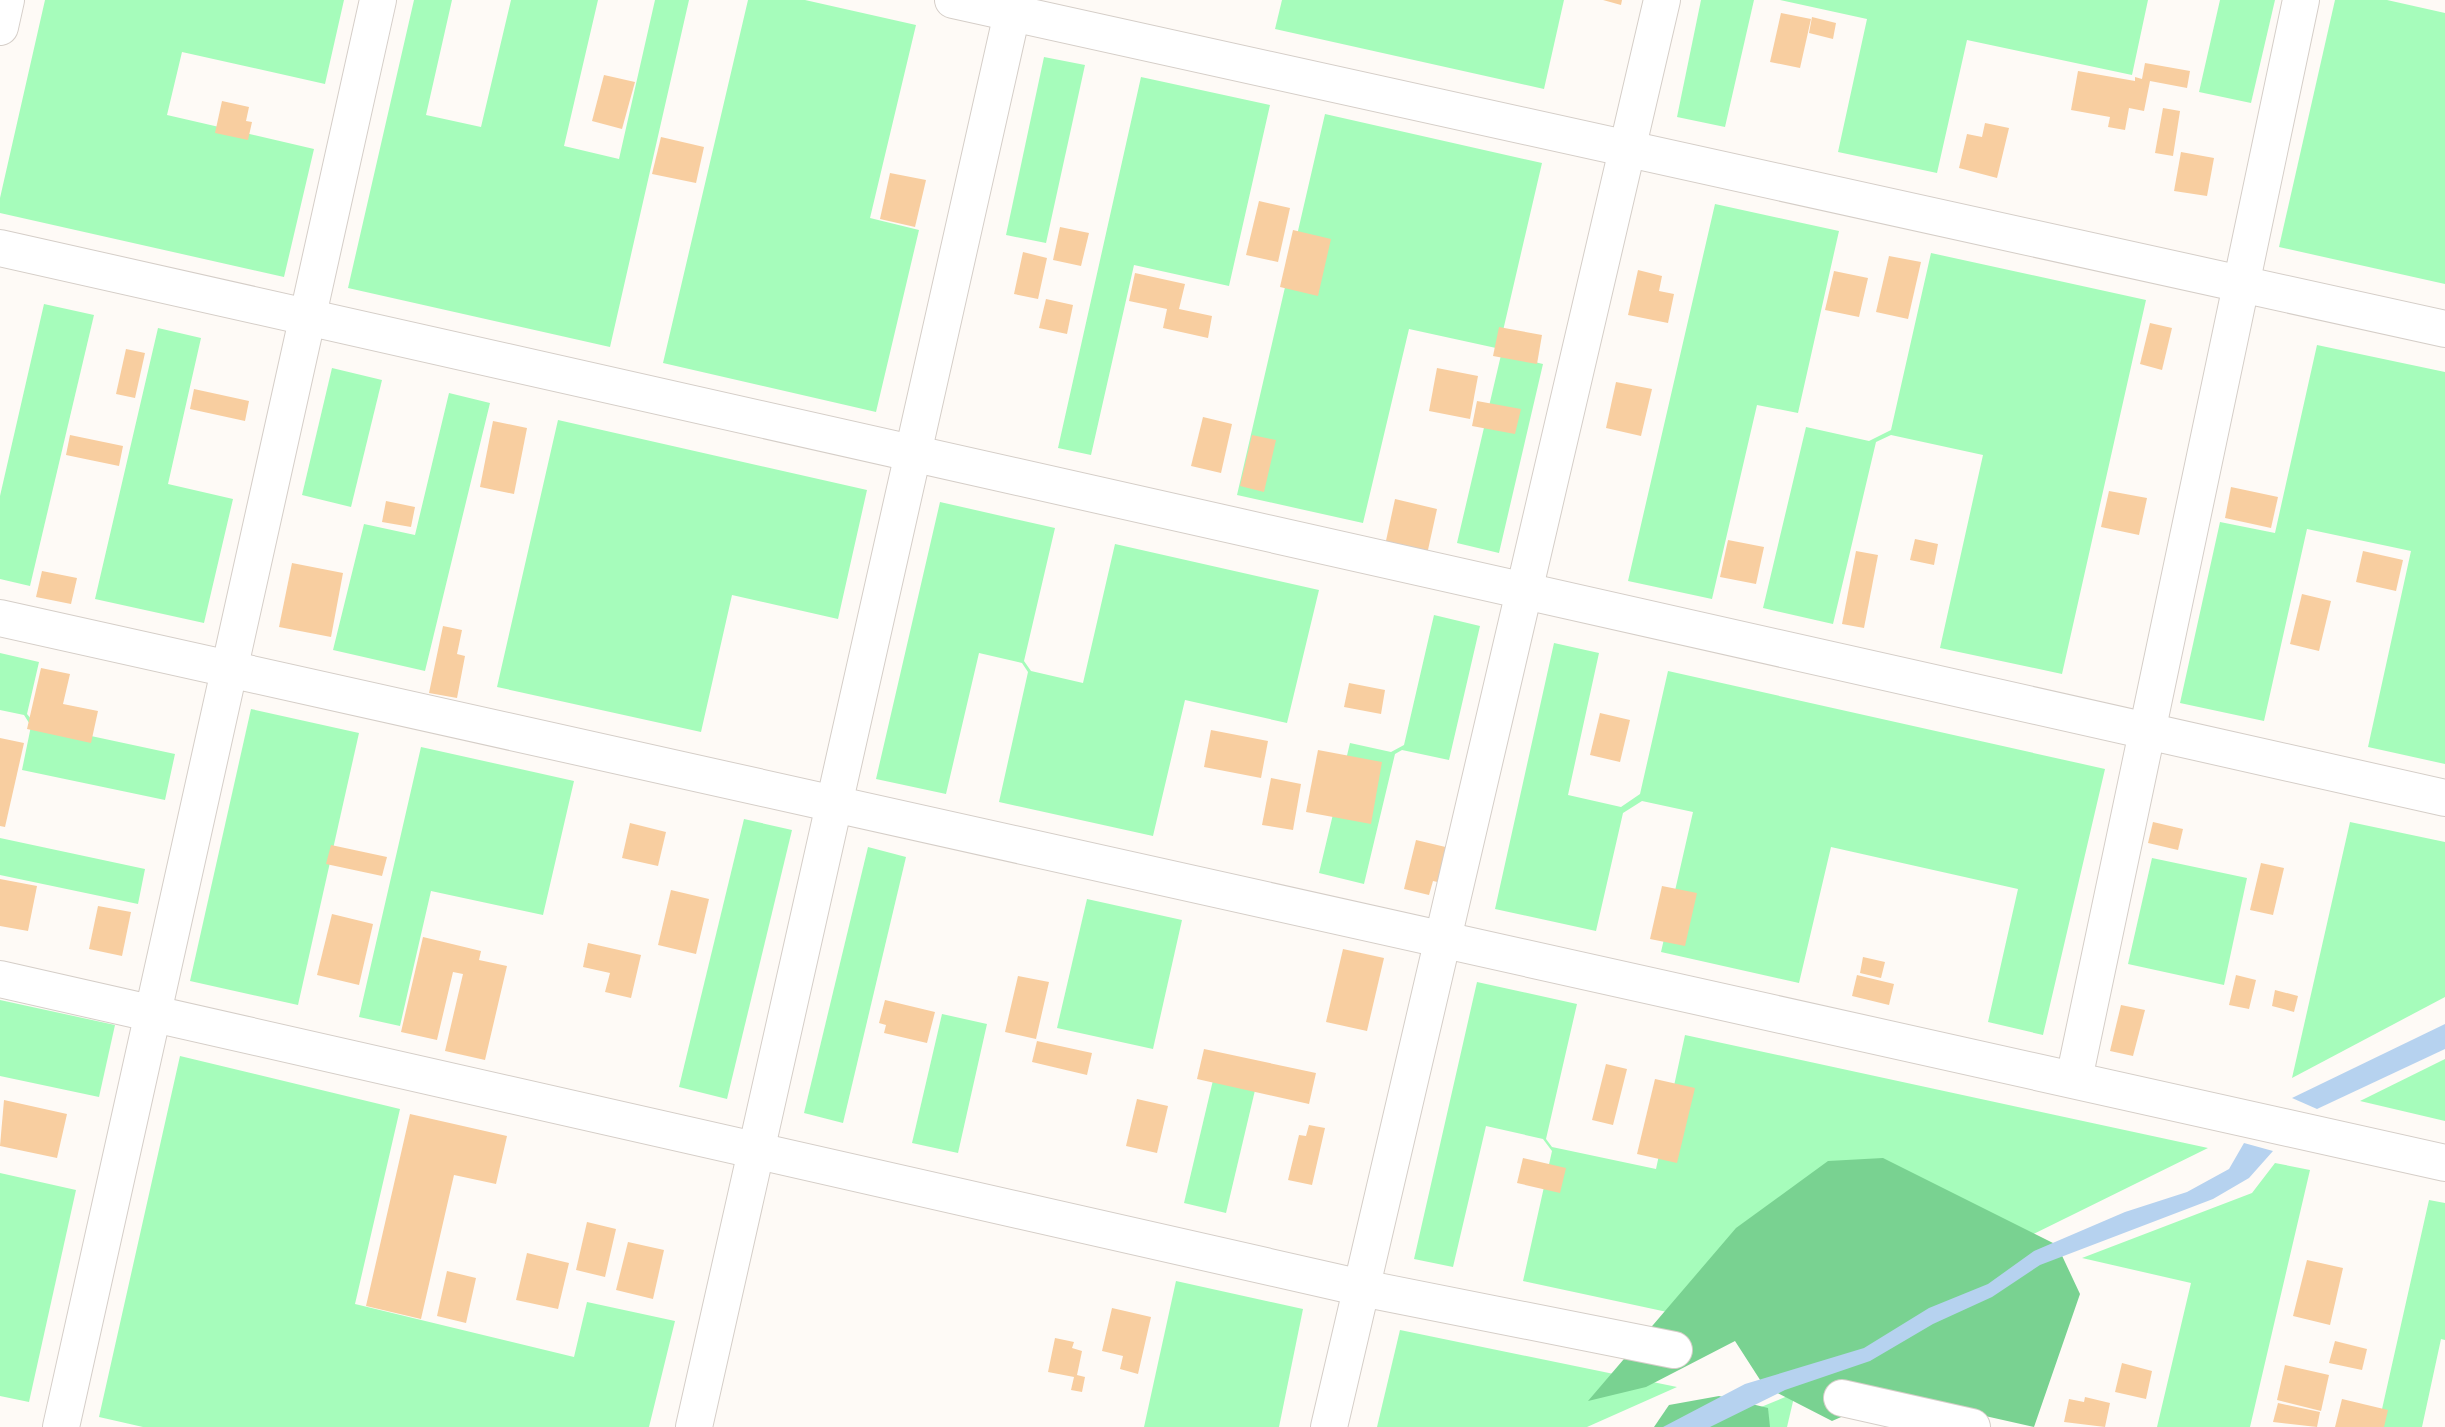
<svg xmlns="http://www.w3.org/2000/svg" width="2445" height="1427" font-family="'Fira Sans',sans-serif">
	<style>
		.green { fill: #a6fcbb }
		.forest { fill: #79d291 }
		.water { fill: #b6d2ef }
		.building { fill: #f8cea0 }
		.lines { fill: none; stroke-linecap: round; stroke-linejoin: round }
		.minor-casing { stroke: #d5cec8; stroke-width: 38 }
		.minor { stroke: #fff; stroke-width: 36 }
	</style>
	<rect width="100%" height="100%" fill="#fefaf6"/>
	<g class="green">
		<path d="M45 0H344L325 84 182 52 167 115 314 149 284 277 0 213V198Z"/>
		<path d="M414 0H452L426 115 481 127 511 0H598L564 146 619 159 655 0H689L610 347 348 288Z"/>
		<path d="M748 0H805L916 25 870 218 919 230 876 412 663 363Z"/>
		<path d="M1282 0H1564L1544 89 1275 29Z"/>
		<path d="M1701 0H1754L1725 127 1677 117Z"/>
		<path d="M1780 0H2148L2132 75 1967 40 1937 173 1838 152 1867 19Z"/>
		<path d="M2220 0H2275L2251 103 2199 92Z"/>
		<path d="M2335 0H2387L2445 13V284L2279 247Z"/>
		<path d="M1044 57 1085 65 1046 243 1006 235Z"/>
		<path d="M1141 77 1270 105 1229 286 1134 265 1091 455 1058 448Z"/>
		<path d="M1325 114 1542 163 1499 348 1504 355 1543 364 1499 553 1457 543 1501 355 1496 348 1409 329 1363 523 1237 495Z"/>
		<path d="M1715 204 1839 231 1798 413 1757 405 1712 599 1628 581Z"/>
		<path d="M1931 253 2146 300 2062 674 1940 648 1983 455 1891 435 1876 442 1833 624 1763 608 1806 427 1869 441 1891 430Z"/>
		<path d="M44 304 94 315 30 586 0 579V496Z"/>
		<path d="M158 328 201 338 168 484 233 499 204 623 95 599Z"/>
		<path d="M2317 345 2445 372V764L2368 747 2411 551 2307 529 2264 721 2180 703 2220 522 2275 533Z"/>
		<path d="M332 368 382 380 351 507 302 495Z"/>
		<path d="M449 393 490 403 425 671 333 650 364 524 415 535Z"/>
		<path d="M558 420 867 490 838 619 732 595 701 732 497 687Z"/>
		<path d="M940 502 1055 528 1024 661 1031 671 1083 683 1115 544 1319 590 1287 723 1185 700 1153 836 999 802 1028 672 1022 663 979 653 946 794 876 779Z"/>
		<path d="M1434 615 1480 626 1449 760 1402 750 1395 754 1364 884 1319 873 1350 743 1391 752 1404 745Z"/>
		<path d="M1554 643 1599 653 1568 795 1621 807 1640 794 1668 671 2105 769 2043 1035 1988 1022 2018 889 1831 847 1799 983 1661 952 1693 812 1642 801 1623 813 1596 931 1495 909Z"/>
		<path d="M0 653 39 662 27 714 35 724 175 754 165 800 22 770 31 726 24 715 0 710Z"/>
		<path d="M251 709 359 733 298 1005 190 981Z"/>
		<path d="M421 747 574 781 543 915 431 891 400 1026 359 1017Z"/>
		<path d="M744 819 792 830 727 1099 679 1087Z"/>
		<path d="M2350 822 2445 842V997L2292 1078Z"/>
		<path d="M0 838 145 869 138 904 0 875Z"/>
		<path d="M868 847 906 857 843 1123 804 1113Z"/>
		<path d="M2152 858 2247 878 2224 985 2128 964Z"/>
		<path d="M1087 899 1182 920 1153 1049 1057 1028Z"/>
		<path d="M1477 982 1577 1004 1546 1139 1552 1147 1656 1169 1685 1035 2208 1148 1812 1343 1523 1281 1552 1151 1543 1139 1486 1126 1453 1267 1414 1259Z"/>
		<path d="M0 1000 115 1025 99 1097 0 1076Z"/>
		<path d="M942 1014 987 1024 958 1153 912 1143Z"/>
		<path d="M180 1056 400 1109 355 1304 574 1357 587 1302 675 1321 649 1427H143L99 1417Z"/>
		<path d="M2445 1059V1121L2360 1101Z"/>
		<path d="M1214 1076 1256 1086 1226 1213 1184 1203Z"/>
		<path d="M2275 1163 2310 1170 2250 1427H2157L2191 1283 2082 1258 2252 1193Z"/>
		<path d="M0 1173 76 1190 29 1402 0 1396Z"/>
		<path d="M2429 1200 2445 1203V1340L2441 1339 2422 1427H2378Z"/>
		<path d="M1176 1281 1303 1309 1279 1427H1144Z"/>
		<path d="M1400 1330 1677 1387 1587 1427H1377Z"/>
		<path d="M1795 1393 1787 1427H1712Z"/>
	</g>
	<g class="forest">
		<path d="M1883 1158 2057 1245 2080 1294 2034 1427 1892 1395 1832 1421 1764 1386 1735 1341 1646 1387 1588 1401 1736 1228 1828 1161Z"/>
		<path d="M1719 1396 1768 1408 1770 1427H1654L1669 1405Z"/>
	</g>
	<g class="water">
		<path d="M2445 1024V1049L2317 1109 2292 1098Z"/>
		<path d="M2244 1143 2273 1151 2249 1178 2213 1199 2040 1265 1992 1297 1933 1324 1870 1361 1785 1390 1710 1427H1663L1745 1384 1864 1348 1929 1308 1988 1284 2034 1251 2125 1212 2187 1192 2229 1169Z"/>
	</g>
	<g class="building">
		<path d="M1603 0H1622L1621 5Z"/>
		<path d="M1781 13 1811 19 1800 68 1770 62Z"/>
		<path d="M1812 17 1836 23 1833 39 1809 33Z"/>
		<path d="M2145 63 2190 71 2187 88 2150 81 2144 111 2129 108 2125 130 2108 127 2110 117 2071 110 2078 71 2135 81V77L2142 79Z"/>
		<path d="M604 75 635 82 622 129 592 121Z"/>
		<path d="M222 101 249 107 246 121 252 122 248 140 215 133Z"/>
		<path d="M2163 108 2180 111 2173 156 2155 153Z"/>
		<path d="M1985 123 2009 128 1997 178 1959 168 1967 134 1982 137Z"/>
		<path d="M661 137 704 147 696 183 652 174Z"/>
		<path d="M2181 152 2214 158 2207 196 2174 191Z"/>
		<path d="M890 173 926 180 915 227 880 219Z"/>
		<path d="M1259 201 1290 208 1278 262 1246 255Z"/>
		<path d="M1060 227 1089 233 1081 266 1053 260Z"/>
		<path d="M1293 230 1331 239 1318 296 1280 287Z"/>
		<path d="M1023 252 1047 258 1038 299 1014 294Z"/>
		<path d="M1889 256 1921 262 1908 319 1876 312Z"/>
		<path d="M1638 270 1662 276 1659 291 1674 294 1668 323 1628 315Z"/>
		<path d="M1834 271 1868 278 1859 317 1825 310Z"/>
		<path d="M1135 273 1185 284 1179 309 1212 316 1208 338 1163 328 1167 309 1129 301Z"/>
		<path d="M1046 299 1073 305 1067 334 1039 328Z"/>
		<path d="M2150 323 2172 328 2162 370 2140 364Z"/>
		<path d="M1499 327 1542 335 1537 364 1493 356Z"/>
		<path d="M126 349 145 353 135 398 116 394Z"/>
		<path d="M1437 368 1478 376 1470 419 1429 411Z"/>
		<path d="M1616 382 1652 389 1641 436 1606 428Z"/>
		<path d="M194 389 249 401 245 421 190 409Z"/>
		<path d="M1477 401 1521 409 1515 434 1472 426Z"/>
		<path d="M1203 417 1232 424 1221 473 1191 466Z"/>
		<path d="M493 421 527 428 514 494 480 487Z"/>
		<path d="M70 435 123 446 119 466 66 455Z"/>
		<path d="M1252 435 1276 440 1264 492 1240 486Z"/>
		<path d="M2231 487 2278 497 2271 528 2225 518Z"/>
		<path d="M2109 491 2147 498 2139 535 2101 527Z"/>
		<path d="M1395 499 1437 509 1426 559 1384 550Z"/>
		<path d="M386 501 415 507 411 527 382 522Z"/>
		<path d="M1915 539 1938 544 1934 565 1910 560Z"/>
		<path d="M1728 540 1764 547 1756 584 1720 577Z"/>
		<path d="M1856 551 1878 555 1864 628 1842 624Z"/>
		<path d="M2363 551 2403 560 2396 591 2356 582Z"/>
		<path d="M292 563 343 573 331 637 279 627Z"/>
		<path d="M42 571 77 578 71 604 36 597Z"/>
		<path d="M2302 594 2331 601 2319 651 2290 644Z"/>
		<path d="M443 626 462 630 457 654 465 656 457 698 429 693Z"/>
		<path d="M41 668 70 674 63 704 98 711 91 743 27 729Z"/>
		<path d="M1349 683 1385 690 1381 714 1344 707Z"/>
		<path d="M1600 713 1630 720 1620 762 1590 755Z"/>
		<path d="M1211 730 1268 741 1261 778 1204 767Z"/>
		<path d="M0 738 24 743 5 827 0 826Z"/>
		<path d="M1318 750 1382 762 1371 824 1306 812Z"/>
		<path d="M1271 778 1301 784 1293 830 1262 825Z"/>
		<path d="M2153 822 2183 829 2178 850 2148 843Z"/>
		<path d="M630 823 666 832 658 866 622 858Z"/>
		<path d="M1416 840 1454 849 1446 884 1433 881 1429 895 1404 889Z"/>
		<path d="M331 845 387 857 382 876 326 864Z"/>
		<path d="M2261 863 2284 868 2273 915 2250 910Z"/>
		<path d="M0 879 37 886 28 931 0 926Z"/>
		<path d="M1662 886 1697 893 1685 946 1650 939Z"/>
		<path d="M671 890 709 899 696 954 658 945Z"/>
		<path d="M98 906 131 912 122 956 89 949Z"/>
		<path d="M332 914 373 924 359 985 317 975Z"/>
		<path d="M423 937 481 951 479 960 507 966 485 1060 445 1051 463 974 453 972 437 1040 401 1032Z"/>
		<path d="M588 943 641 955 631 998 605 992 610 973 583 967Z"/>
		<path d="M1343 949 1384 958 1367 1031 1326 1022Z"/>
		<path d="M1863 957 1885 962 1881 978 1860 973Z"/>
		<path d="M1857 975 1894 984 1889 1005 1852 996Z"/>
		<path d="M2236 975 2256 980 2249 1009 2229 1005Z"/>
		<path d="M1018 976 1049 982 1036 1039 1005 1032Z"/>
		<path d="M2275 990 2298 996 2294 1012 2272 1006Z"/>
		<path d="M885 1000 935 1012 927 1043 884 1033 886 1025 879 1023Z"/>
		<path d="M2121 1005 2145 1010 2133 1056 2110 1051Z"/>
		<path d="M1037 1041 1092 1053 1087 1075 1032 1062Z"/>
		<path d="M1204 1049 1316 1073 1309 1104 1197 1079Z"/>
		<path d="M1606 1064 1627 1069 1613 1125 1592 1120Z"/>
		<path d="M1655 1079 1695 1088 1677 1163 1637 1154Z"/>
		<path d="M1137 1099 1168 1106 1157 1153 1126 1146Z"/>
		<path d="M4 1100 67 1114 57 1158 0 1146Z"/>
		<path d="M410 1114 507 1136 496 1184 454 1175 421 1319 366 1306Z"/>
		<path d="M1309 1125 1325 1128 1312 1185 1288 1180 1299 1135 1306 1136Z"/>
		<path d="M1523 1158 1566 1168 1560 1193 1517 1183Z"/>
		<path d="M587 1222 616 1229 605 1277 576 1270Z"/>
		<path d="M628 1242 664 1250 653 1299 616 1290Z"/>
		<path d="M527 1253 569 1263 558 1309 516 1300Z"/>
		<path d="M2307 1260 2343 1268 2330 1325 2293 1316Z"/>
		<path d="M447 1271 476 1278 466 1323 437 1316Z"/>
		<path d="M1112 1308 1151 1317 1138 1374 1120 1369 1123 1356 1102 1351Z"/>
		<path d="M1055 1338 1074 1342 1072 1348 1082 1351 1077 1375 1085 1377 1082 1392 1071 1390 1074 1377 1048 1372Z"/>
		<path d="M2335 1341 2367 1349 2362 1370 2329 1363Z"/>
		<path d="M2122 1363 2152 1371 2146 1399 2115 1392Z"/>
		<path d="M2285 1365 2329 1375 2321 1411 2277 1400Z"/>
		<path d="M2085 1397 2110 1403 2105 1427 2064 1422 2069 1399 2084 1402Z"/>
		<path d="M2342 1399 2388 1410 2384 1427H2335Z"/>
		<path d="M2278 1403 2320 1412 2317 1427 2273 1422Z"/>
	</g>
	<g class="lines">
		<defs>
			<g id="minor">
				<path d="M953 0 2445 329"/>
				<path d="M0 27 6 0"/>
				<path d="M0 248 2445 798"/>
				<path d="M0 618 2445 1163"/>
				<path d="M0 979 1362 1288 1674 1350"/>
				<path d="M2074 1079 2301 0"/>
				<path d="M1842 1398 1972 1427"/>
				<path d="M61 1427 378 0"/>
				<path d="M694 1427 1015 0"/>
				<path d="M1329 1427 1662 0"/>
			</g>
		</defs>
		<use href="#minor" class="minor-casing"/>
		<use href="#minor" class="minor"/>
	</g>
</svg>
